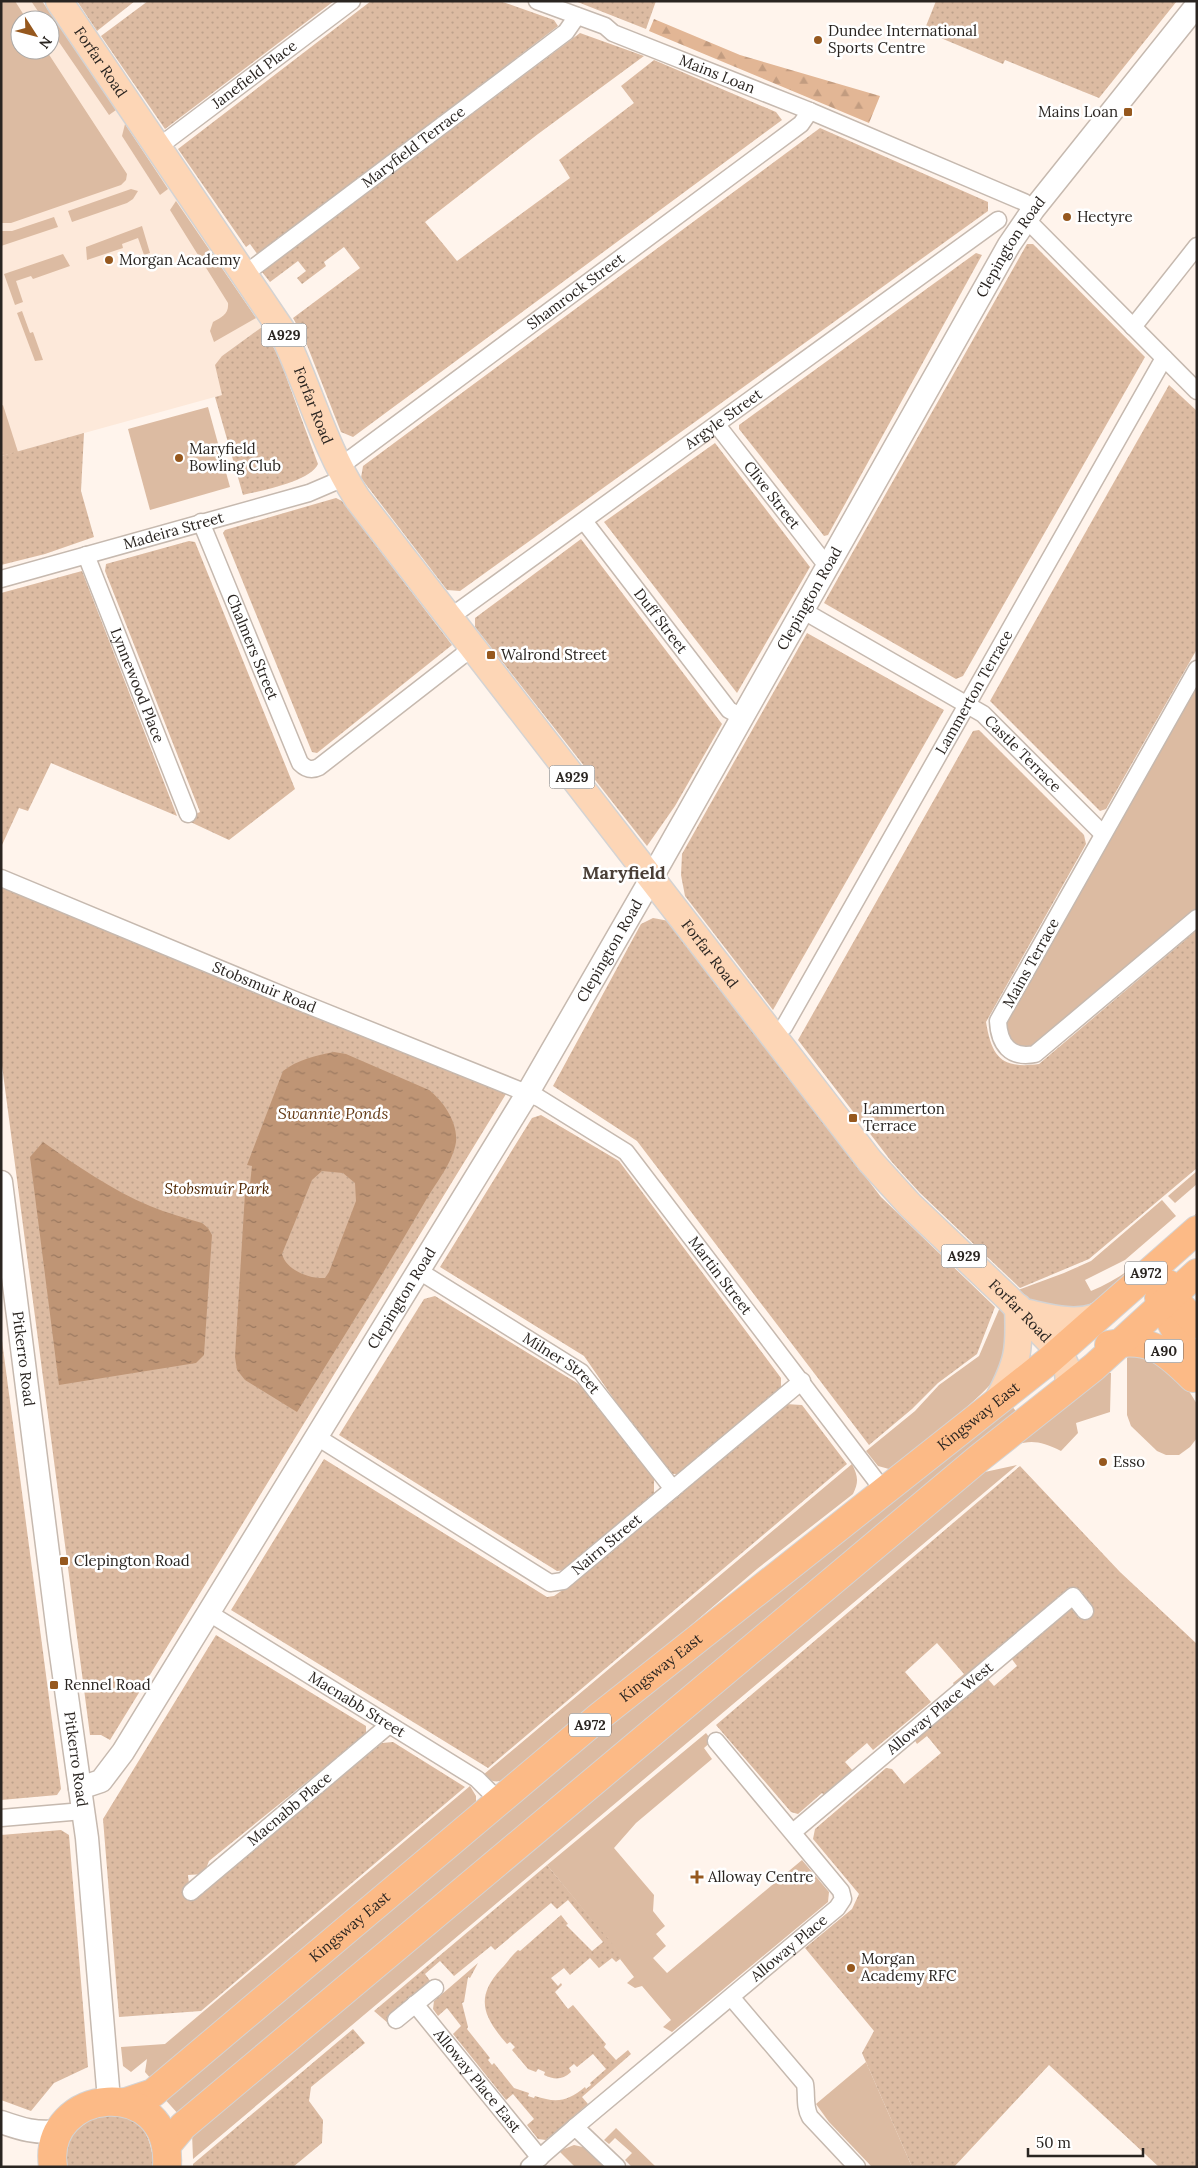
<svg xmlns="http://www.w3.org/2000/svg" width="1198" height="2168" font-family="Lora,serif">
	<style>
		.built { fill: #fde9da; fill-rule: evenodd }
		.grass { fill: #dcbba2 }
		.forest { fill: url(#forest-firs) }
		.park { fill: url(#park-dots) }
		.water { fill: url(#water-ripples); fill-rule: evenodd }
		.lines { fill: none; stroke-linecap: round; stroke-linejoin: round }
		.street-casing { stroke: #c6b9af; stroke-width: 19 }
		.secondary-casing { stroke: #c6b9af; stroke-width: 25 }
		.primary-casing { stroke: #d4d3d3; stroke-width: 29 }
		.highway-casing { stroke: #d4d3d3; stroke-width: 30 }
		.street { stroke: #fff; stroke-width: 16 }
		.secondary { stroke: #fff; stroke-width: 22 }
		.primary { stroke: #fdd6b6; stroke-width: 26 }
		.highway { stroke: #fcba86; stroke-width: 28 }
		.poi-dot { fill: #96581e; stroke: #fff; stroke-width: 2 }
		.labels { text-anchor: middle; stroke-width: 5; stroke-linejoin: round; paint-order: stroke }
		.shield { fill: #fff; stroke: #6a6664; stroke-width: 1 }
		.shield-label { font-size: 14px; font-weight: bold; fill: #2a2521 }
		.poi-label { font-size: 15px; fill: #2a2521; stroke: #fff; text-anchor: start }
		.street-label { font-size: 15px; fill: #2a2521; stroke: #fff }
		.park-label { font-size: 15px; font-style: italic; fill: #4f2600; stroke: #fff }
		.water-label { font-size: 16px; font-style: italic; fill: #653b16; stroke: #fff }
		.quarter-label { font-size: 18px; font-weight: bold; fill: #4a3f37; stroke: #fff }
	</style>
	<defs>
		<pattern id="forest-firs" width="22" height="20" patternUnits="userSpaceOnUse" patternTransform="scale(1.25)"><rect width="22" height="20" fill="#e2b695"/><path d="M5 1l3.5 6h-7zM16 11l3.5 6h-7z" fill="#c29c80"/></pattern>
		<pattern id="park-dots" width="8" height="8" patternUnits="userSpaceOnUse" patternTransform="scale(1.25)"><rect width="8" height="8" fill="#dcbba2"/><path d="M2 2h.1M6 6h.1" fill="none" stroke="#bda18b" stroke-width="1.8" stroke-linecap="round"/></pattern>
		<pattern id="water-ripples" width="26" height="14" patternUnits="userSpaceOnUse" patternTransform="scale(1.25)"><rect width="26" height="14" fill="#bf9575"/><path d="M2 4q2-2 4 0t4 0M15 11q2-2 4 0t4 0" fill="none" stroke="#9b7960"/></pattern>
	</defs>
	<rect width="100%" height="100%" fill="#fff4ec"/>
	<path class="built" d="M1 1H42L262 327 222 356V395L1 456ZM20 20H50V50H20Z"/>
	<g class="grass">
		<path d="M1 1H15L27 20H20V50H46L127 174 126 180 121 185 11 223H1Z"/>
		<path d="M31 1H42L116 110 109 115 50 29V20H44Z"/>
		<path d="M125 124 168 189 160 195 122 136Z"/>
		<path d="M131 189 138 191 133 199 127 203 72 222 68 211Z"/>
		<path d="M176 201 256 318 214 342 210 331 213 322C222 317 229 314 228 303L170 210Z"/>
		<path d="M54 217 58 227 1 246V231H12Z"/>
		<path d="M142 226 150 253 144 255 138 238 122 244 123 248 87 260 86 247Z"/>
		<path d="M63 254 70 266 33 279 31 276 16 281 23 302 15 305 4 274Z"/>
		<path d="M22 311 30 333 33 332 43 360 35 361 17 313Z"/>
		<path d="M3 405 18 452 1 456V406Z"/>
		<path d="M208 407 230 487 150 510 128 429Z"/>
		<path d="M1197 678V911L1036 1047 1026 1050C1013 1044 1007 1037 1002 1023Z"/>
		<path d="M1197 1171V1184L1175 1203 1168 1196Z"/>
		<path d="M1162 1200 1176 1216 1125 1260 1085 1280 1091 1291C1130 1276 1165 1240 1197 1213V1219L1100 1298 1078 1311 1034 1305 1015 1291 1064 1273 1091 1261Z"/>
		<path d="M1001 1305C1008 1321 1011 1345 1006 1362 997 1390 915 1448 889 1469L878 1466 866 1451 915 1411 939 1385 979 1356Z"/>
		<path d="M1150 1353 1176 1370 1197 1404V1438L1190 1447 1179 1455H1166L1157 1451 1131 1426 1127 1415V1358L1131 1354Z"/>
		<path d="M1103 1372 1111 1373 1110 1412 1076 1423 1078 1433 1061 1451C1038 1440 1029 1439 1004 1449Z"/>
		<path d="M1011 1405 1019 1415 180 2116 162 2096 640 1693 681 1670Z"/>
		<path d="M852 1464C858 1476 859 1482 853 1494L757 1569 512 1778C499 1782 492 1784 483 1775Z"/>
		<path d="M1017 1465 193 2159 192 2133 918 1528 937 1501 971 1475Z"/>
		<path d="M706 1733 712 1741 704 1748 712 1759 636 1823 614 1848 654 1895 653 1911 665 1926 656 1934 666 1946 653 1958 667 1973 802 1860 829 1892 828 1902 672 2032 663 2027 671 2020 642 1986 635 1988 627 1983 634 1977 620 1959 622 1957 547 1865Z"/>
		<path d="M470 1786 476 1796V1804L152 2080 145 2072 147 2059 131 2072 123 2066 121 2047 165 2044Z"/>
		<path d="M866 2062 912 2167H872L829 2122 816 2104Z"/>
		<path d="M616 2128 656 2167H632L625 2160 632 2153 615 2138 609 2144 604 2140Z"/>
		<path d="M574 2145 587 2148 606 2167H575L559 2151Z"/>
	</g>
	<path class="forest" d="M654 19 740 55 880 96 869 123 649 31Z"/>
	<g class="park">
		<path d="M77 1H135L97 31Z"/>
		<path d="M148 1H334L165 129 101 36Z"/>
		<path d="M371 1H500L554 20 558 26 258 255 250 244 246 247 178 149Z"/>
		<path d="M575 1H656L646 29Z"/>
		<path d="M936 1H1177L1099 98 1005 60 1003 64 924 31Z"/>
		<path d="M580 33 644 56 538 134 425 222 457 261 570 178 559 160 634 103 621 86 654 60 776 112 782 120 353 437 341 432 305 340 293 318 360 268 344 247 324 262 326 266 302 284 297 278 306 271 298 261 270 282 262 272Z"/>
		<path d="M820 128 988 202V211L460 591 447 590 361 478 363 466Z"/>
		<path d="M1027 244H1033L1145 357 963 676 956 679 824 603Z"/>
		<path d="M976 253 982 255 828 535 824 536 739 429V425Z"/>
		<path d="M262 327 279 357 318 464C311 481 261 491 243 495L215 397 222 395 215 365 222 356Z"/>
		<path d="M1169 385 1197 411V649L1106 809 1100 811 990 701Z"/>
		<path d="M84 433 81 491 94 537 45 554 1 565V456Z"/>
		<path d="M715 443 810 567 737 693 604 522Z"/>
		<path d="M336 498 342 501 452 645 317 753 312 752 223 533 225 530Z"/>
		<path d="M581 539 722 724 675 806 647 846 475 627V618Z"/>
		<path d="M189 541 195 542 295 789 229 840 184 819 200 812 105 571 106 564Z"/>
		<path d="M82 571 177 816 51 763 28 811 19 808 2 845 1 593Z"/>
		<path d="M807 633 944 710 773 1010 685 896 681 875 682 854Z"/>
		<path d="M979 730 1084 835 1086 844 986 1022C992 1058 1002 1069 1039 1064L1197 930V1168L1089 1259 1020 1288 920 1193 891 1161 798 1040 973 731Z"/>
		<path d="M1 885 506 1094 110 1740 101 1735H90L1 1058Z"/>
		<path d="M653 918 669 921 881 1197 995 1307 977 1354 938 1383 912 1409 869 1445 637 1141 553 1086 641 924Z"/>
		<path d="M541 1115 619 1161 781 1378V1389L678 1474H672L620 1408 584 1356 440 1267 532 1118Z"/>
		<path d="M435 1296 577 1383 592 1395 654 1476V1496L565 1570 557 1571 339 1435 424 1299Z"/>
		<path d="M1 1333 61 1789 57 1795 1 1800Z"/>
		<path d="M785 1404 802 1405 847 1464 488 1768 231 1610 324 1459 547 1597 554 1596 574 1582Z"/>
		<path d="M1020 1466 1120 1572 1197 1644V2167H1159L1049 2065 954 2167H912L862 2053 874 2031 805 1948 852 1909 859 1894 813 1839 815 1829 886 1768 892 1769 904 1784 941 1753 927 1736 917 1744 914 1739 987 1678 994 1686 1017 1666 1011 1658 1072 1607 1091 1606 1075 1587 956 1687 953 1683 964 1674 937 1643 905 1672 931 1702 873 1750 867 1743 845 1762 854 1772 825 1796 822 1793 798 1814 791 1812 716 1725Z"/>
		<path d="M216 1635 366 1726V1734L209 1861 204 1874 188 1875 191 1901 382 1743 393 1742 465 1787 201 2011 119 2017 103 1819Z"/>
		<path d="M61 1830 69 1835 88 2067 54 2083 31 2111 1 2100V1835Z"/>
		<path d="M547 1865 623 1957 616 1962 612 1958 599 1968 590 1958 570 1975 564 1968 551 1978 558 1986 561 1983 562 1985 555 1992 568 2009 573 2005 606 2044 604 2047 616 2060 628 2050 631 2054 582 2097 588 2104 546 2140 538 2139 527 2125 534 2119 513 2094 506 2100 453 2034 461 2026 447 2008 438 2016 433 2009 434 2001 478 1963 470 1978 468 1977 464 2002 462 2003 468 2027 467 2029 490 2058 488 2060 492 2065 494 2063 514 2088 529 2093 528 2096 534 2098 535 2096C556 2103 567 2102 585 2087L586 2089 591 2085 590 2083 606 2069 593 2054 577 2067 574 2064 569 2068 571 2072C562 2080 555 2080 544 2075L545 2072 538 2069 536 2072 528 2069 512 2050 515 2047 510 2042 507 2044C484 2018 474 1998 501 1969 508 1962 510 1957 518 1950L520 1951 561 1915 568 1924 566 1925 592 1951 603 1942 568 1900 557 1909 551 1903 495 1950 491 1946 454 1976 440 1961 425 1974 431 1982 389 2024 374 2011Z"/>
		<path d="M353 2029 365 2043 311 2087 309 2101 323 2120 322 2143 293 2167H193V2164Z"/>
		<path d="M100 2113C140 2116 150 2128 154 2167H64C66 2134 75 2131 100 2113Z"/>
	</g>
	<g class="water">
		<path d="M334 1052 346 1054 429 1090C443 1101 458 1122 456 1142 453 1162 436 1183 426 1200 385 1271 341 1341 297 1412L245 1380 237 1370 235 1357 245 1193H249L252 1166 247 1165 283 1071C297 1060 317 1055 334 1052ZM322 1171 343 1173 355 1183 356 1201 329 1272 325 1278C309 1279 286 1270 282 1254L312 1180Z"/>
		<path d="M43 1142C77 1166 112 1190 150 1206 167 1213 185 1218 202 1223L208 1228 212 1235 204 1355 196 1363 59 1385 30 1157Z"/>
	</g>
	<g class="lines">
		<defs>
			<g id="street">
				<path id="s1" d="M537 1 605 26 613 33 810 111 1024 202 1033 210"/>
				<path id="s2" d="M157 148 352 1"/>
				<path d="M1026 219 1197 391"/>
				<path id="s3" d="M245 274 566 32 577 16"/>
				<path d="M1133 327 1197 246"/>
				<path id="s4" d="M717 425 827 566"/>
				<path id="s5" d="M338 468 801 124 810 111"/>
				<path id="s6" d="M584 521 729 710 742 717"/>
				<path id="s7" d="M201 522 300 763C306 769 311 771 319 767L472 648"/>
				<path id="s8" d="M86 555 188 814"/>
				<path id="s9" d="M1 579 309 493 344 478"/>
				<path id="s10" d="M802 610 983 714 1103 834"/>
				<path id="s11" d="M449 618 998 220"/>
				<path d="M1197 669 998 1021C999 1044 1010 1059 1035 1054L1197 918"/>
				<path id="s12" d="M1 878 290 998 539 1098 626 1152 884 1491"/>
				<path id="s13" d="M784 1027 1164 358"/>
				<path id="s14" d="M419 1271 581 1372 673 1489"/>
				<path id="s15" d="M317 1437 550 1583 563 1581 802 1381"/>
				<path id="s16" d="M209 1613 477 1779 499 1801"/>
				<path d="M1 1818 83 1811"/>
				<path id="s17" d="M793 1832 1073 1596 1085 1611"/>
				<path id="s18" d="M191 1892 389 1725"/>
				<path d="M731 1997 805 2084C807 2096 804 2106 810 2117L857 2167"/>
				<path id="s19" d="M415 2004 540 2158"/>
				<path d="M396 2020 435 1988"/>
				<path id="s20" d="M575 2127 837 1908 843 1899 841 1891 716 1741"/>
				<path d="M529 2167 575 2127 617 2167"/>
			</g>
			<g id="secondary">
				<path id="s21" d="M1 1182 59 1640 87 1838 109 2100"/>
				<path id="s22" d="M80 1788 101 1781 123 1752 527 1094 651 879 1009 245 1033 210 1197 5"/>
				<path d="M1 2122C21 2129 37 2134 58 2131"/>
			</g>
			<g id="primary">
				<path id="s23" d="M59 1 281 329C308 384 323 445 357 498L870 1161 910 1205 1008 1298 1059 1351 1068 1371 1069 1386"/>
				<path d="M1023 1312C1048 1317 1072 1325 1096 1317"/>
				<path d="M998 1400C1018 1363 1020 1350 1018 1307"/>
			</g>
			<g id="highway">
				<path d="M1168 1284V1316L1197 1373"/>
				<path d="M1159 1298 1177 1302 1197 1324"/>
				<path d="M1109 1345C1149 1336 1166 1351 1193 1378"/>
				<path id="s24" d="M126 2102 153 2093 600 1716 1046 1363 1197 1230"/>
				<path d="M167 2145 183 2126 978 1459 1094 1367 1197 1273"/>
				<path d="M53 2167C41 2087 173 2073 167 2167"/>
			</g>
		</defs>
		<use href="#street" class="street-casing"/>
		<use href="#secondary" class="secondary-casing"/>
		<use href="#primary" class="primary-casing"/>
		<use href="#highway" class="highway-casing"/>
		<use href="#street" class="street"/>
		<use href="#secondary" class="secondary"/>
		<use href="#primary" class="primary"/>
		<use href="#highway" class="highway"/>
	</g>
	<g class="poi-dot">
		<circle cx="818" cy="40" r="5"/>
		<rect x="1123" y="107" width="10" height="10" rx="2.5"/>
		<circle cx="1067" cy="217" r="5"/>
		<circle cx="109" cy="260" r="5"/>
		<circle cx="179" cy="458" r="5"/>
		<rect x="486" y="650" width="10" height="10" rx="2.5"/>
		<rect x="848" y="1113" width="10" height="10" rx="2.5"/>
		<circle cx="1103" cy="1462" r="5"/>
		<rect x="59" y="1556" width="10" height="10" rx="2.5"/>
		<rect x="49" y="1680" width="10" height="10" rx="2.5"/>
		<path d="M694.5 1869.5h5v5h5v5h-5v5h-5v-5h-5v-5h5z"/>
		<circle cx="851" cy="1968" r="5"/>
	</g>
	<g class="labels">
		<g class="shield">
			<rect x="261.5" y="323.5" width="45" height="23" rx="4"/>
			<rect x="549.5" y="765.5" width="45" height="23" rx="4"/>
			<rect x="941.5" y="1244.5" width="45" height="23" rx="4"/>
			<rect x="1125" y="1261.5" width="42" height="23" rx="4"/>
			<rect x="1145" y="1339.5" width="38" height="23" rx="4"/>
			<rect x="569" y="1713.5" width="42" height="23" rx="4"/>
		</g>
		<g class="shield-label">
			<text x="284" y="340">A929</text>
			<text x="572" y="782">A929</text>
			<text x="964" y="1261">A929</text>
			<text x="1146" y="1278">A972</text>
			<text x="1164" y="1356">A90</text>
			<text x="590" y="1730">A972</text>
		</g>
		<g class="poi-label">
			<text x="828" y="36">Dundee International<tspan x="828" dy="17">Sports Centre</tspan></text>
			<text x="1118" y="117" text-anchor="end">Mains Loan</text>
			<text x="1077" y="222">Hectyre</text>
			<text x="119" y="265">Morgan Academy</text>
			<text x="189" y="454">Maryfield<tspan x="189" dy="17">Bowling Club</tspan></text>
			<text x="501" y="660">Walrond Street</text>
			<text x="863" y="1114">Lammerton<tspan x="863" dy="17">Terrace</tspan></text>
			<text x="1113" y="1467">Esso</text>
			<text x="74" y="1566">Clepington Road</text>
			<text x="64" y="1690">Rennel Road</text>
			<text x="708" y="1882">Alloway Centre</text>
			<text x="861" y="1964">Morgan<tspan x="861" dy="17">Academy RFC</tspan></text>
		</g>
		<g class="street-label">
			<text dy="5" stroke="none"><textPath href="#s23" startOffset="74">Forfar Road</textPath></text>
			<text dy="5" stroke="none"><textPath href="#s1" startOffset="195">Mains Loan</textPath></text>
			<text dy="5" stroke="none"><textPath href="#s2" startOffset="122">Janefield Place</textPath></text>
			<text dy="5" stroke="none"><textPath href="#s3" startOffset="211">Maryfield Terrace</textPath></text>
			<text dy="5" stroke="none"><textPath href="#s22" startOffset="1806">Clepington Road</textPath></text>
			<text dy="5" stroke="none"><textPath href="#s5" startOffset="296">Shamrock Street</textPath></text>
			<text dy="5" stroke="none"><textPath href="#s23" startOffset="479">Forfar Road</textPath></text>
			<text dy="5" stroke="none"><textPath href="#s11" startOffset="339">Argyle Street</textPath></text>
			<text dy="5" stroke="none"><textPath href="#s4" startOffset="89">Clive Street</textPath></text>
			<text dy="5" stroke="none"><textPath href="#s9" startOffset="179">Madeira Street</textPath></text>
			<text dy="5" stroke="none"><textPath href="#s22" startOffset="1401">Clepington Road</textPath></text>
			<text dy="5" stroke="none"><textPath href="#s6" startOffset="126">Duff Street</textPath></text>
			<text dy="5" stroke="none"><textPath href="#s7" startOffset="135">Chalmers Street</textPath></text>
			<text dy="5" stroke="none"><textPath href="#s8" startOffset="140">Lynnewood Place</textPath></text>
			<text dy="5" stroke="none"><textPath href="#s13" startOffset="385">Lammerton Terrace</textPath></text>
			<text dy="5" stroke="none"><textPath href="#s10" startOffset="265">Castle Terrace</textPath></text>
			<text dy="5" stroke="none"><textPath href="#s22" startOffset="996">Clepington Road</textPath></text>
			<text dy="5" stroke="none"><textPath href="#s23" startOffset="1158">Forfar Road</textPath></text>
			<text transform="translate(1031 963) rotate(-61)" y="5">Mains Terrace</text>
			<text dy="5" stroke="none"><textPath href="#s12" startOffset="285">Stobsmuir Road</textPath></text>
			<text dy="5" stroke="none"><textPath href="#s12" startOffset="839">Martin Street</textPath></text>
			<text dy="5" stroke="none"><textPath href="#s22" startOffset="591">Clepington Road</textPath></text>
			<text dy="5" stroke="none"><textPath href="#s23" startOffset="1632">Forfar Road</textPath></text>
			<text dy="5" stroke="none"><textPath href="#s21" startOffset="178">Pitkerro Road</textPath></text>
			<text dy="5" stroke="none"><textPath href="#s14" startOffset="170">Milner Street</textPath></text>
			<text dy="5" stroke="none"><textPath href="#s24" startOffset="1096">Kingsway East</textPath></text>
			<text dy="5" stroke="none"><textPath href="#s15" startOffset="345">Nairn Street</textPath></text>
			<text dy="5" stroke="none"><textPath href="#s24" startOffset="691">Kingsway East</textPath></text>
			<text dy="5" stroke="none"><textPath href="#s16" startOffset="174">Macnabb Street</textPath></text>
			<text dy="5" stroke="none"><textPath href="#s17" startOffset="192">Alloway Place West</textPath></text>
			<text dy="5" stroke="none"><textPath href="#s21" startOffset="582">Pitkerro Road</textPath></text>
			<text dy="5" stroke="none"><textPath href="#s18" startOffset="129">Macnabb Place</textPath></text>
			<text dy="5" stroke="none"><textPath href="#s24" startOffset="286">Kingsway East</textPath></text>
			<text dy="5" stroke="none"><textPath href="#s20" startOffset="279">Alloway Place</textPath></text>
			<text dy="5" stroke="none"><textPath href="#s19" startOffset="99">Alloway Place East</textPath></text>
		</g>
		<g class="park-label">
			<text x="217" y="1194">Stobsmuir Park</text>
		</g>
		<g class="water-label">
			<text x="333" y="1119">Swannie Ponds</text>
		</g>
		<g class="quarter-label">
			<text x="624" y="879">Maryfield</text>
		</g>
	</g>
	<rect width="1198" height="2168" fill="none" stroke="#2a2521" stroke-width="5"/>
	<g transform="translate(35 35) rotate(126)"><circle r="24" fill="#ffffff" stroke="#aaa8a6"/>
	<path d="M0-4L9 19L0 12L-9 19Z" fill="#96581e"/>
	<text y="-8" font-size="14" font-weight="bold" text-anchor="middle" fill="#2a2521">N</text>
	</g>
	<path d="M1028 2148v8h115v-8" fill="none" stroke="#2a2521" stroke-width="2.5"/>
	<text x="1036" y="2148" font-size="15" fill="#2a2521" stroke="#ffffff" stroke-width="4" paint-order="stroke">50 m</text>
</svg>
